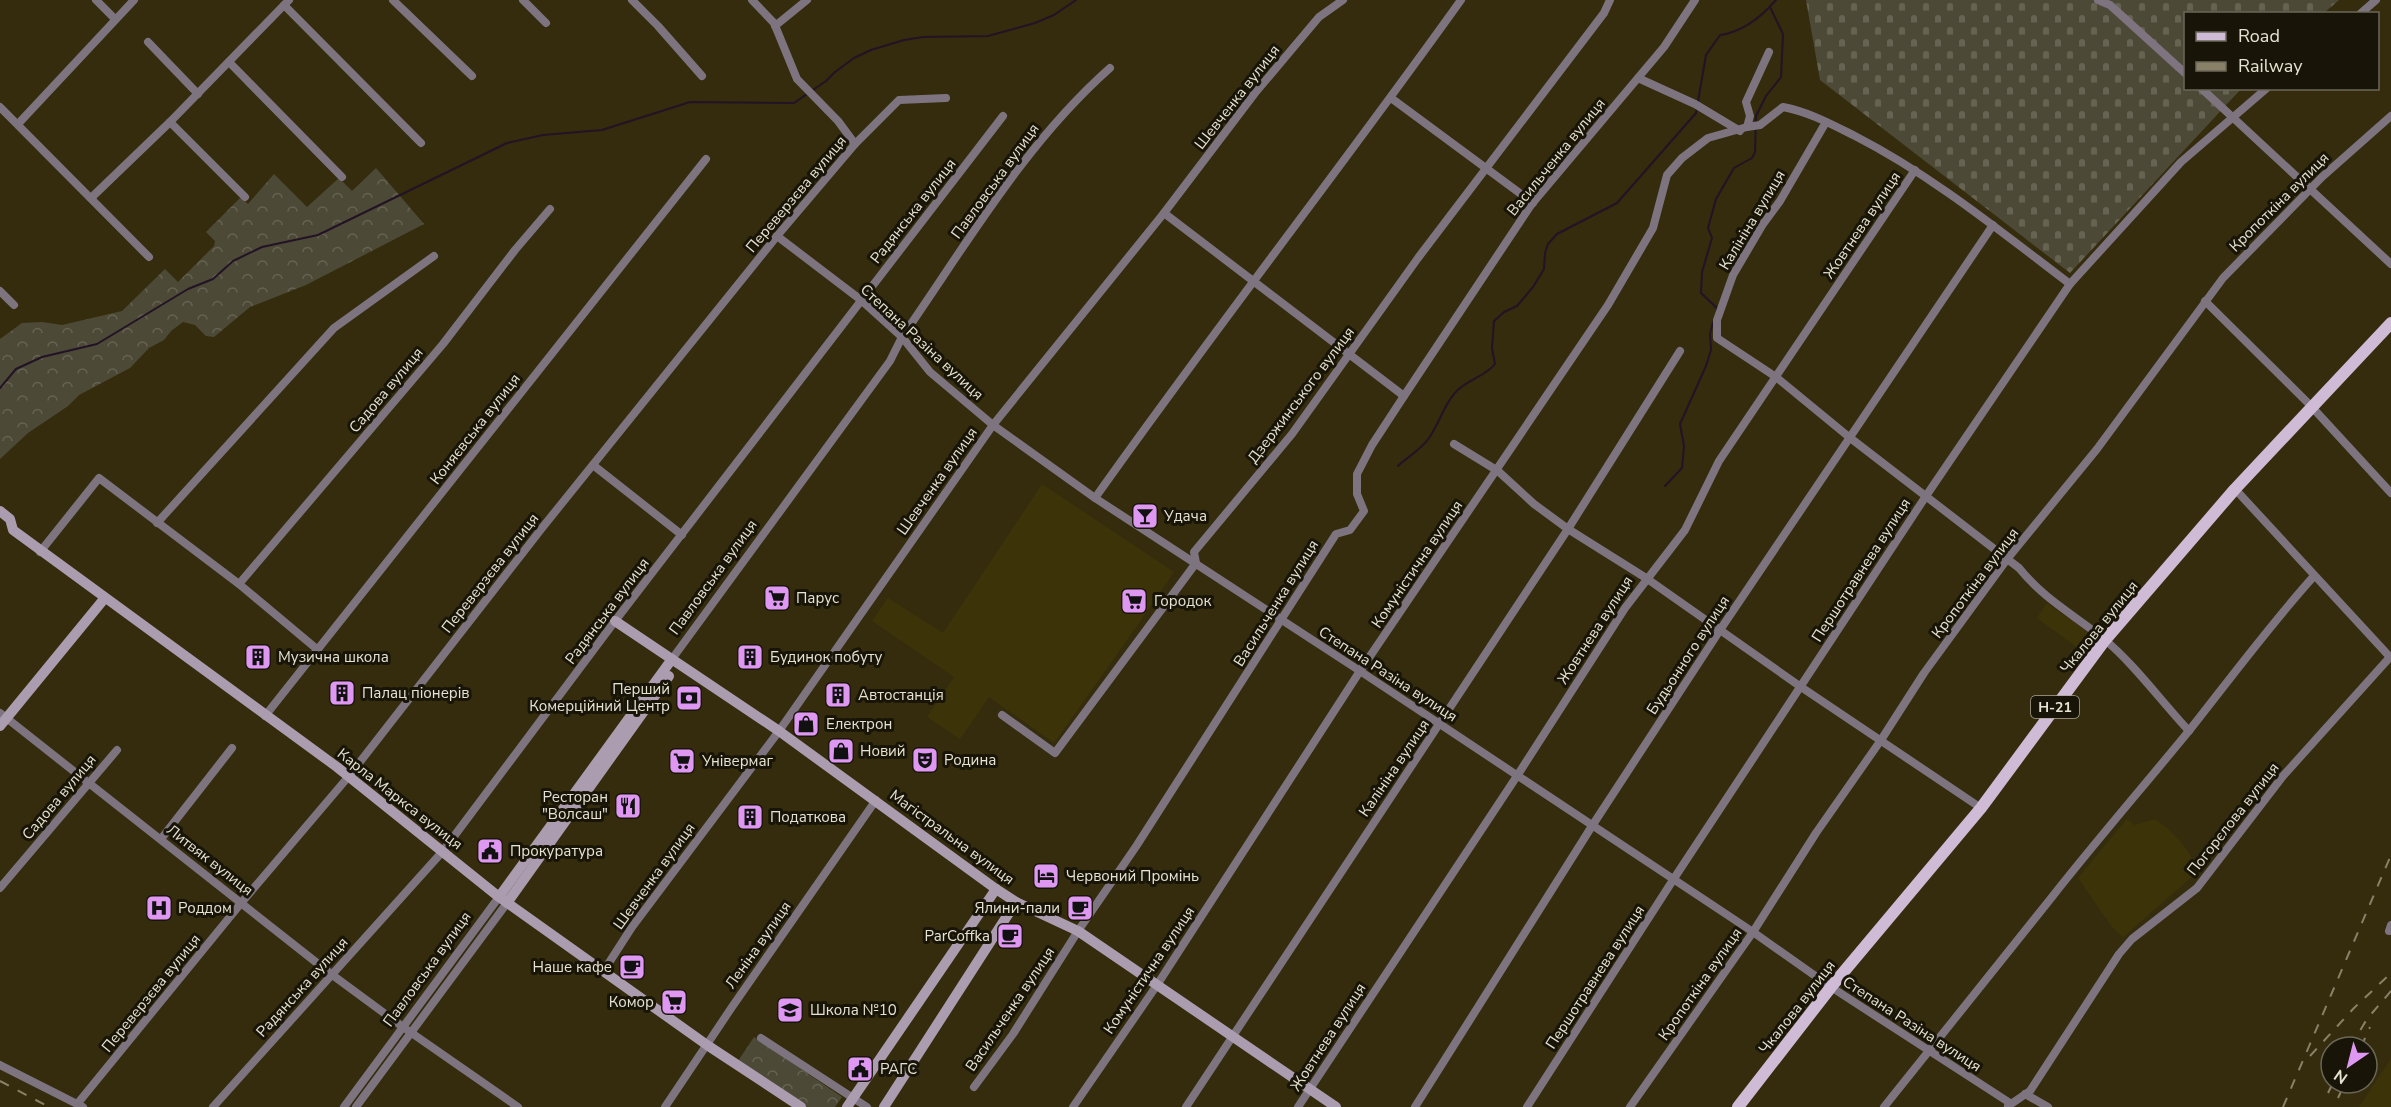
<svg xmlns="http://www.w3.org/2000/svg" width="2391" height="1107" font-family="'Nunito Sans',sans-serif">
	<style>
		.built { fill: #3d3309 }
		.forest { fill: url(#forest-crowns) }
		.cemetery { fill: url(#cemetery-stones) }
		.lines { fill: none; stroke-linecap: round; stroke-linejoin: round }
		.stream { stroke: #221326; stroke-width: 2 }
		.street { stroke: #7e7480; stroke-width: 8 }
		.secondary { stroke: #ac9cb0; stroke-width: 10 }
		.primary { stroke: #cfbbd5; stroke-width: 12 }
		.rail { stroke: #888168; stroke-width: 2; stroke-dasharray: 10 10; stroke-linecap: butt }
		.labels { text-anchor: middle; stroke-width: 6; stroke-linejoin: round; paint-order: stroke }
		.shield { fill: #181508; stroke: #a9a495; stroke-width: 1.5 }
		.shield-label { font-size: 14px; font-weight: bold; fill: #e7e2d1 }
		.street-label { font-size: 15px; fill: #e7e2d1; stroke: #181508 }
		.poi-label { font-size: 15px; fill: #e7e2d1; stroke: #181508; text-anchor: start }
	</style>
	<defs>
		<pattern id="forest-crowns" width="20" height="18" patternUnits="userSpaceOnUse" patternTransform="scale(1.5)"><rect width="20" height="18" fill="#4d4937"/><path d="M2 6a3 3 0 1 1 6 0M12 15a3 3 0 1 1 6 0" fill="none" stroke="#676353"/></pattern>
		<pattern id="cemetery-stones" width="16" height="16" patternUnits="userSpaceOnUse" patternTransform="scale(1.5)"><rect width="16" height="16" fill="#4d4937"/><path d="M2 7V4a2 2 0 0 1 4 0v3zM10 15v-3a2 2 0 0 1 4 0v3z" fill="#676353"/></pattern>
	</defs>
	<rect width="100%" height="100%" fill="#342c0c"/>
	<g class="built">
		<path d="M1042 484 1174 572 1137 626 1054 743 989 697 960 739 927 717 954 677 872 621 888 598 943 633Z"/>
		<path d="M2047 603 2089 633 2078 648 2037 618Z"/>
		<path d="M2127 819 2135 825 2155 819 2167 828 2182 843 2200 870 2123 937 2112 927 2078 878Z"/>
		<path d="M2391 1058V1107H2359Z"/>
	</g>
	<g class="forest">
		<path d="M376 168 424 224 306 285 250 307 214 337 206 336 195 325 183 322 171 331 164 340 149 348 130 368 79 395 68 406 28 433 0 459V339L22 323 42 322 62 325 122 311 165 269 178 282 214 246 215 241 206 232 241 197 248 204 274 174 307 207 339 178 352 191Z"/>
		<path d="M754 1037 842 1097 835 1107H806L738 1061Z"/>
	</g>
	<path class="cemetery" d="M1806 0H2339L2324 13 2186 14V88L2241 89 2070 273 1820 80Z"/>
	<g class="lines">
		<g class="stream">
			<path d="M1717 311V308L1701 293 1702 272 1712 238 1708 228 1716 199 1734 168 1752 158 1755 152 1756 116 1766 96 1781 77 1783 34 1770 7"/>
			<path d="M0 388 16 369 42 357 97 344 188 289 213 279 233 261 262 247 318 235 507 143 543 135 602 130 690 102 794 103 826 81 835 72 854 58 871 50 904 40 923 37 988 36 1035 23 1054 15 1076 0"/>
			<path d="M1398 466C1408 456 1420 451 1429 438 1439 424 1443 407 1454 394 1465 380 1485 377 1495 364L1492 348 1494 321 1504 312 1517 306 1533 287 1544 269 1545 253 1548 244 1557 234 1617 203 1696 113 1706 55 1720 35C1742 32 1762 16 1776 0"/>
			<path d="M1665 486 1682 468 1684 446 1680 424 1706 366 1711 350 1710 334 1713 322"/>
		</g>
		<g class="street">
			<path d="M96 0 115 19"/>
			<path d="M393 0 472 76"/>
			<path d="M523 0 546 23"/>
			<path d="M632 0 658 26 702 76"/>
			<path d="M752 0 774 23 797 79 838 121 855 144"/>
			<path d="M2098 0 2110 5 2186 74"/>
			<path d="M284 5 421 143"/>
			<path d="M2360 14 2376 0"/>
			<path d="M775 26 807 0"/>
			<path d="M148 42 198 94"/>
			<path d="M229 62 342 177"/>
			<path d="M1638 78 1695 104 1740 131"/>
			<path d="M2201 88 2391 264"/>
			<path d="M1391 98 1533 203"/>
			<path d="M0 107 149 257"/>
			<path d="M170 122 245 197"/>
			<path d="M1826 122 1780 201 1763 224 1733 275 1717 320V338L1776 377 1849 437 2019 568C2045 600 2073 614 2104 639 2135 665 2161 701 2189 731"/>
			<path d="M18 124 134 0"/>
			<path d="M1747 127 1760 125 1783 107C1809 112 1831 124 1855 136 1933 176 2000 231 2070 284"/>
			<path d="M91 198 170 122 289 0"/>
			<path d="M1164 213 1404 396"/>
			<path d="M777 236 861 300 902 337 930 372 993 425 1095 498 1360 671 1753 932 1831 987 2010 1103"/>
			<path d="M0 291 14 305"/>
			<path d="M2205 301 2311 406 2391 493"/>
			<path d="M1454 444 1498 471 1534 504 1568 529 1646 578 1801 687 1981 808"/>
			<path d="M593 465 682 535"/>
			<path d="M2235 489 2390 657"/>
			<path d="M1095 498C1214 330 1341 168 1461 0"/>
			<path d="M157 523 334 328 434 256"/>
			<path d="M40 552 99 478 239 584 318 650"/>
			<path d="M239 584 443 344 515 250 550 209"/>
			<path d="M672 659 890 361 902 337C966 245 1025 143 1110 68"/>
			<path d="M0 713 331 974 403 1027 518 1107"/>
			<path d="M1002 715 1055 753 1196 563 1194 552 1292 434 1418 258 1604 13 1610 0"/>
			<path d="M265 716 706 159"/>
			<path d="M161 839 232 748"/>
			<path d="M0 888 117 750"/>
			<path d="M2389 931 2391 925"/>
			<path d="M603 972 632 927 779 731 993 425 1164 213 1255 93 1319 17 1343 0"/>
			<path d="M761 1038 867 1107"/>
			<path d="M0 1065 83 1107"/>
			<path d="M974 1087 1013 1034 1078 931 1137 845 1336 534 1350 530 1364 511 1357 494V474L1372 445 1404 396 1531 205 1664 47 1695 0"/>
			<path d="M2025 1094 2048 1107"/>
			<path d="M78 1103 242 902 349 776 542 528 777 236 855 144 899 100 946 98"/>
			<path d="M2008 1106 2030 1091 2119 954 2132 939 2197 888 2283 776 2391 656"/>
			<path d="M213 1107 443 851 615 621 1003 116"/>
			<path d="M344 1107 499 897"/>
			<path d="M356 1107 507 903"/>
			<path d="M665 1107 732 1007 876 800"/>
			<path d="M1073 1107 1157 985 1360 671 1608 305 1653 228 1667 175 1682 158 1708 138 1747 127 1750 116 1746 102 1769 52"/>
			<path d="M1186 1107 1568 529 1680 351"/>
			<path d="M1298 1107 1517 776 1625 608 1685 530 1719 461 1915 170"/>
			<path d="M1415 1107 1592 826 1720 630 1993 225"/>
			<path d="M1527 1107 1673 880 1926 496 2070 284 2181 162 2267 88"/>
			<path d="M1630 1107 1753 932 1816 833 1881 740 1924 673 2008 558 2097 449 2223 278 2322 177 2391 116"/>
			<path d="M1884 1107C1940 1037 1996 967 2052 897 2096 841 2143 787 2188 732 2230 679 2269 626 2314 576"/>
		</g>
		<g class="secondary">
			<path d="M0 511 10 519 13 530 337 767 499 897 707 1045 801 1107"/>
			<path d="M615 621 779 731 996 889 1016 902 1078 931 1336 1107"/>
			<path d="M0 726 104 599"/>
			<path d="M499 897 672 659"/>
			<path d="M507 903 669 676"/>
			<path d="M847 1107 996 889"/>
			<path d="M884 1107 1016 902"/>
		</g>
		<path class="primary" d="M1738 1107 1831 987 1981 808 2105 640 2235 489 2391 323"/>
		<g class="rail">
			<path d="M2350 1047 2367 1019 2391 991"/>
			<path d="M2361 1047 2370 1027"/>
			<path d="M2310 1056 2354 1008 2391 973"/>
			<path d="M0 1081 49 1107"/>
			<path d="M2328 1093 2333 1083"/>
			<path d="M2338 1098 2345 1083"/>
			<path d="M2283 1107 2391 855"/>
		</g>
	</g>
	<defs>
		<symbol id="bar-square" viewBox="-11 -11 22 22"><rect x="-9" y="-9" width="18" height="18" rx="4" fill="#de98f2" stroke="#181508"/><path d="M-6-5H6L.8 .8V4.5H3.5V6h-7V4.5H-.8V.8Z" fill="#111"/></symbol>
		<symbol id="supermarket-square" viewBox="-11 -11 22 22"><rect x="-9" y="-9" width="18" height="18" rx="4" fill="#de98f2" stroke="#181508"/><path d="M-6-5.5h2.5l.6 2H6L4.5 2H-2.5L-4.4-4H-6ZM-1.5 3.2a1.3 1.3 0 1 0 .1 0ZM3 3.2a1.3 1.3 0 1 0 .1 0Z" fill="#111"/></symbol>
		<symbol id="building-square" viewBox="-11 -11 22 22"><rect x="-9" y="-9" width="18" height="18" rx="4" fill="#de98f2" stroke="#181508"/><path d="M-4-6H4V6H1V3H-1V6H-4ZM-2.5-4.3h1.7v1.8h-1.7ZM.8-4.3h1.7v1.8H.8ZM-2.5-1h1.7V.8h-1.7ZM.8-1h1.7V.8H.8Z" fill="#111"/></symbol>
		<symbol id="bank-square" viewBox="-11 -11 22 22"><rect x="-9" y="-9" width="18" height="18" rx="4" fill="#de98f2" stroke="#181508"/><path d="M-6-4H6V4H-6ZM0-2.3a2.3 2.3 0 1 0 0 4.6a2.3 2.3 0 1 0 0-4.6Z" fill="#111"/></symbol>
		<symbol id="shop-square" viewBox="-11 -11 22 22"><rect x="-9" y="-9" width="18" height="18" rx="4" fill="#de98f2" stroke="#181508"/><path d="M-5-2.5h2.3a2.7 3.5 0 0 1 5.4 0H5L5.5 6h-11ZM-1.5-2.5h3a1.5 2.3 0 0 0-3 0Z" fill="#111"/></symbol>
		<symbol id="theatre-square" viewBox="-11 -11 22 22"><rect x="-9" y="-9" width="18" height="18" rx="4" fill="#de98f2" stroke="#181508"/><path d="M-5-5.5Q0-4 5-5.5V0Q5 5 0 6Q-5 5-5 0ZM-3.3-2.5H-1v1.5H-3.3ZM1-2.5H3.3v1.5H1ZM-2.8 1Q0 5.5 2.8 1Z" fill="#111"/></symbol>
		<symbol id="restaurant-square" viewBox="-11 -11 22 22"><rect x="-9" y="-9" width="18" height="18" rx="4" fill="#de98f2" stroke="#181508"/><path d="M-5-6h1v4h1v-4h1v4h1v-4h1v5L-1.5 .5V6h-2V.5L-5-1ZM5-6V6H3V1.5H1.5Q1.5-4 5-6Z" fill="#111"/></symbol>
		<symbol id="civic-square" viewBox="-11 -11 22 22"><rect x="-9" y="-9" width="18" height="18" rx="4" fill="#de98f2" stroke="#181508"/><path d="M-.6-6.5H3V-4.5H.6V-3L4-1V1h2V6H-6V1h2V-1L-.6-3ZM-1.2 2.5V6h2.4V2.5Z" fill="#111"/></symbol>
		<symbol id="hotel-square" viewBox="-11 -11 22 22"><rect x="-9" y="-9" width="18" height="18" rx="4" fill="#de98f2" stroke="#181508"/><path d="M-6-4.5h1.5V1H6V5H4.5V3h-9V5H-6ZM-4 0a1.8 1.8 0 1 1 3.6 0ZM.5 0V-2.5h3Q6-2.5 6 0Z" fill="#111"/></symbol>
		<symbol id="hospital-square" viewBox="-11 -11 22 22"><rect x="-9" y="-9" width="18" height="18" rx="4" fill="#de98f2" stroke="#181508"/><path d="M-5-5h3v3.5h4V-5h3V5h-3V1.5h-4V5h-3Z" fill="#111"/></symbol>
		<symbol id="cafe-square" viewBox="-11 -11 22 22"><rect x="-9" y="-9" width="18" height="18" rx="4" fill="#de98f2" stroke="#181508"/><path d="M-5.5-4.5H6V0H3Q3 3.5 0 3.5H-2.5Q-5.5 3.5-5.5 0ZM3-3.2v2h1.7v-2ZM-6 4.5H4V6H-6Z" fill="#111"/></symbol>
		<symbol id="school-square" viewBox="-11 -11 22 22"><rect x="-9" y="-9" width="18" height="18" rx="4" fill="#de98f2" stroke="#181508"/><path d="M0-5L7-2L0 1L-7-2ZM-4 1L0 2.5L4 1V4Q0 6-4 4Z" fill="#111"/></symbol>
	</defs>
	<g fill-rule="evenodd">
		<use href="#bar-square" x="1130" y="501" width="30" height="30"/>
		<use href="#supermarket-square" x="762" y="583" width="30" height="30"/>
		<use href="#supermarket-square" x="1119" y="586" width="30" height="30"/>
		<use href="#building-square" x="243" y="642" width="30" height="30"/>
		<use href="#building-square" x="735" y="642" width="30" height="30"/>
		<use href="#building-square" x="327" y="678" width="30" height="30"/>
		<use href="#building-square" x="823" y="680" width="30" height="30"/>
		<use href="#bank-square" x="674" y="683" width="30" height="30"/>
		<use href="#shop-square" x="791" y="709" width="30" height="30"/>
		<use href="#shop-square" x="826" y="736" width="30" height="30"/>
		<use href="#theatre-square" x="910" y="745" width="30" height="30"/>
		<use href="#supermarket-square" x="667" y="746" width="30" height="30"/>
		<use href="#restaurant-square" x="613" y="791" width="30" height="30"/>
		<use href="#building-square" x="735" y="802" width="30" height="30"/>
		<use href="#civic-square" x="475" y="836" width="30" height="30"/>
		<use href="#hotel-square" x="1031" y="861" width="30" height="30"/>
		<use href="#hospital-square" x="144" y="893" width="30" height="30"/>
		<use href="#cafe-square" x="1065" y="893" width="30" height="30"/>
		<use href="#cafe-square" x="995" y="921" width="30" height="30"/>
		<use href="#cafe-square" x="617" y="952" width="30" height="30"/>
		<use href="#supermarket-square" x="659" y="987" width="30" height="30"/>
		<use href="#school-square" x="775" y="995" width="30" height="30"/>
		<use href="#civic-square" x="845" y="1054" width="30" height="30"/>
	</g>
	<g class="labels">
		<rect class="shield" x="2031" y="696" width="48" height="22" rx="4.5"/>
		<g class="shield-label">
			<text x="2055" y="712">Н-21</text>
		</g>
		<g class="street-label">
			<text transform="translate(1237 97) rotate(-52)" y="5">Шевченка вулиця</text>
			<text transform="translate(1556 157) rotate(-51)" y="5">Васильченка вулиця</text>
			<text transform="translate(995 181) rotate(-54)" y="5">Павловська вулиця</text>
			<text transform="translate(796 194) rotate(-50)" y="5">Переверзєва вулиця</text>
			<text transform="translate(2279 202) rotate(-45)" y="5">Кропоткіна вулиця</text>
			<text transform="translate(913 211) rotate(-52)" y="5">Радянська вулиця</text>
			<text transform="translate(1752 220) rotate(-59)" y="5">Калініна вулиця</text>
			<text transform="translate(1862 225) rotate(-56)" y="5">Жовтнева вулиця</text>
			<text transform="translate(922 342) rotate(43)" y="5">Степана Разіна вулиця</text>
			<text transform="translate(386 390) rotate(-50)" y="5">Садова вулиця</text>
			<text transform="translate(1301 395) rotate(-53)" y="5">Дзержинського вулиця</text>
			<text transform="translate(475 429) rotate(-52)" y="5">Коняєвська вулиця</text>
			<text transform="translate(937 481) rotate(-55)" y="5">Шевченка вулиця</text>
			<text transform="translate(1417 564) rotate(-56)" y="5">Комуністична вулиця</text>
			<text transform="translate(1861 570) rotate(-57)" y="5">Першотравнева вулиця</text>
			<text transform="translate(490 573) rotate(-52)" y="5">Переверзєва вулиця</text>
			<text transform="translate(713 577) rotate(-54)" y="5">Павловська вулиця</text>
			<text transform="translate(1975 583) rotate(-53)" y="5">Кропоткіна вулиця</text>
			<text transform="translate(1276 603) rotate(-58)" y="5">Васильченка вулиця</text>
			<text transform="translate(607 611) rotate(-53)" y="5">Радянська вулиця</text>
			<text transform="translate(2099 627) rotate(-51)" y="5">Чкалова вулиця</text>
			<text transform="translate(1595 630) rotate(-57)" y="5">Жовтнева вулиця</text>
			<text transform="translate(1688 655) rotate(-57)" y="5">Будьонного вулиця</text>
			<text transform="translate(1388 674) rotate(33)" y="5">Степана Разіна вулиця</text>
			<text transform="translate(1394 768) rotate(-56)" y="5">Калініна вулиця</text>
			<text transform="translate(59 797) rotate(-50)" y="5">Садова вулиця</text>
			<text transform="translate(400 799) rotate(38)" y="5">Карла Маркса вулиця</text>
			<text transform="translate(2233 819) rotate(-52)" y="5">Погорєлова вулиця</text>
			<text transform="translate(952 837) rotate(36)" y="5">Магістральна вулиця</text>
			<text transform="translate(210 860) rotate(38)" y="5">Литвяк вулиця</text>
			<text transform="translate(654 876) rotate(-54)" y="5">Шевченка вулиця</text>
			<text transform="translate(758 945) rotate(-55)" y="5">Леніна вулиця</text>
			<text transform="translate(427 969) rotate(-54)" y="5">Павловська вулиця</text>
			<text transform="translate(1149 970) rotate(-56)" y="5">Комуністична вулиця</text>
			<text transform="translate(1595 977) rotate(-57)" y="5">Першотравнева вулиця</text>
			<text transform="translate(1700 984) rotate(-55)" y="5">Кропоткіна вулиця</text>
			<text transform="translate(302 987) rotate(-48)" y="5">Радянська вулиця</text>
			<text transform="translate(151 993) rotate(-51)" y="5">Переверзєва вулиця</text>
			<text transform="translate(1797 1007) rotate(-52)" y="5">Чкалова вулиця</text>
			<text transform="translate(1010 1009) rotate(-56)" y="5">Васильченка вулиця</text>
			<text transform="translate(1912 1024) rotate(33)" y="5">Степана Разіна вулиця</text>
			<text transform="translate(1328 1037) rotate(-57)" y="5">Жовтнева вулиця</text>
		</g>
		<g class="poi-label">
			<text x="1164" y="521">Удача</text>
			<text x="796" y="603">Парус</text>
			<text x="1154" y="606">Городок</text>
			<text x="278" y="662">Музична школа</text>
			<text x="770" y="662">Будинок побуту</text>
			<text x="670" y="694" text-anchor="end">Перший<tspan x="670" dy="17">Комерційний Центр</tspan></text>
			<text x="362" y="698">Палац піонерів</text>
			<text x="858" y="700">Автостанція</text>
			<text x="826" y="729">Електрон</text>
			<text x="860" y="756">Новий</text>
			<text x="944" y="765">Родина</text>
			<text x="702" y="766">Універмаг</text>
			<text x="608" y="802" text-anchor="end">Ресторан<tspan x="608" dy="17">"Волсаш"</tspan></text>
			<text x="770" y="822">Податкова</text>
			<text x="510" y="856">Прокуратура</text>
			<text x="1066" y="881">Червоний Промінь</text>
			<text x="178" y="913">Роддом</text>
			<text x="1060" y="913" text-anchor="end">Ялини-пали</text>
			<text x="990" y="941" text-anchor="end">ParCoffka</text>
			<text x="612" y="972" text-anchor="end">Наше кафе</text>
			<text x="654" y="1007" text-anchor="end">Комор</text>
			<text x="810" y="1015">Школа №10</text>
			<text x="880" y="1074">РАГС</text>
		</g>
	</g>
	<rect x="2184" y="12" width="195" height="78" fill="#181508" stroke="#6b6758" stroke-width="1.5"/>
	<rect x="2196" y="32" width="30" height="9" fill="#cfbbd5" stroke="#6b6758" stroke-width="1.5"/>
	<text x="2238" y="42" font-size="18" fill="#e7e2d1">Road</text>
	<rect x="2196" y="62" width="30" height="9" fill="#888168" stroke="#6b6758" stroke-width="1.5"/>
	<text x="2238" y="72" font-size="18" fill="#e7e2d1">Railway</text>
	<g transform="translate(2349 1065) rotate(215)"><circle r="28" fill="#181508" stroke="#6b6758" stroke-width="1.5"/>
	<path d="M0-4.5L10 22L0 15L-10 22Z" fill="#de98f2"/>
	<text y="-9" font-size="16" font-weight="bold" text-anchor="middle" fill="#e7e2d1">N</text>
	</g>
</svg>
